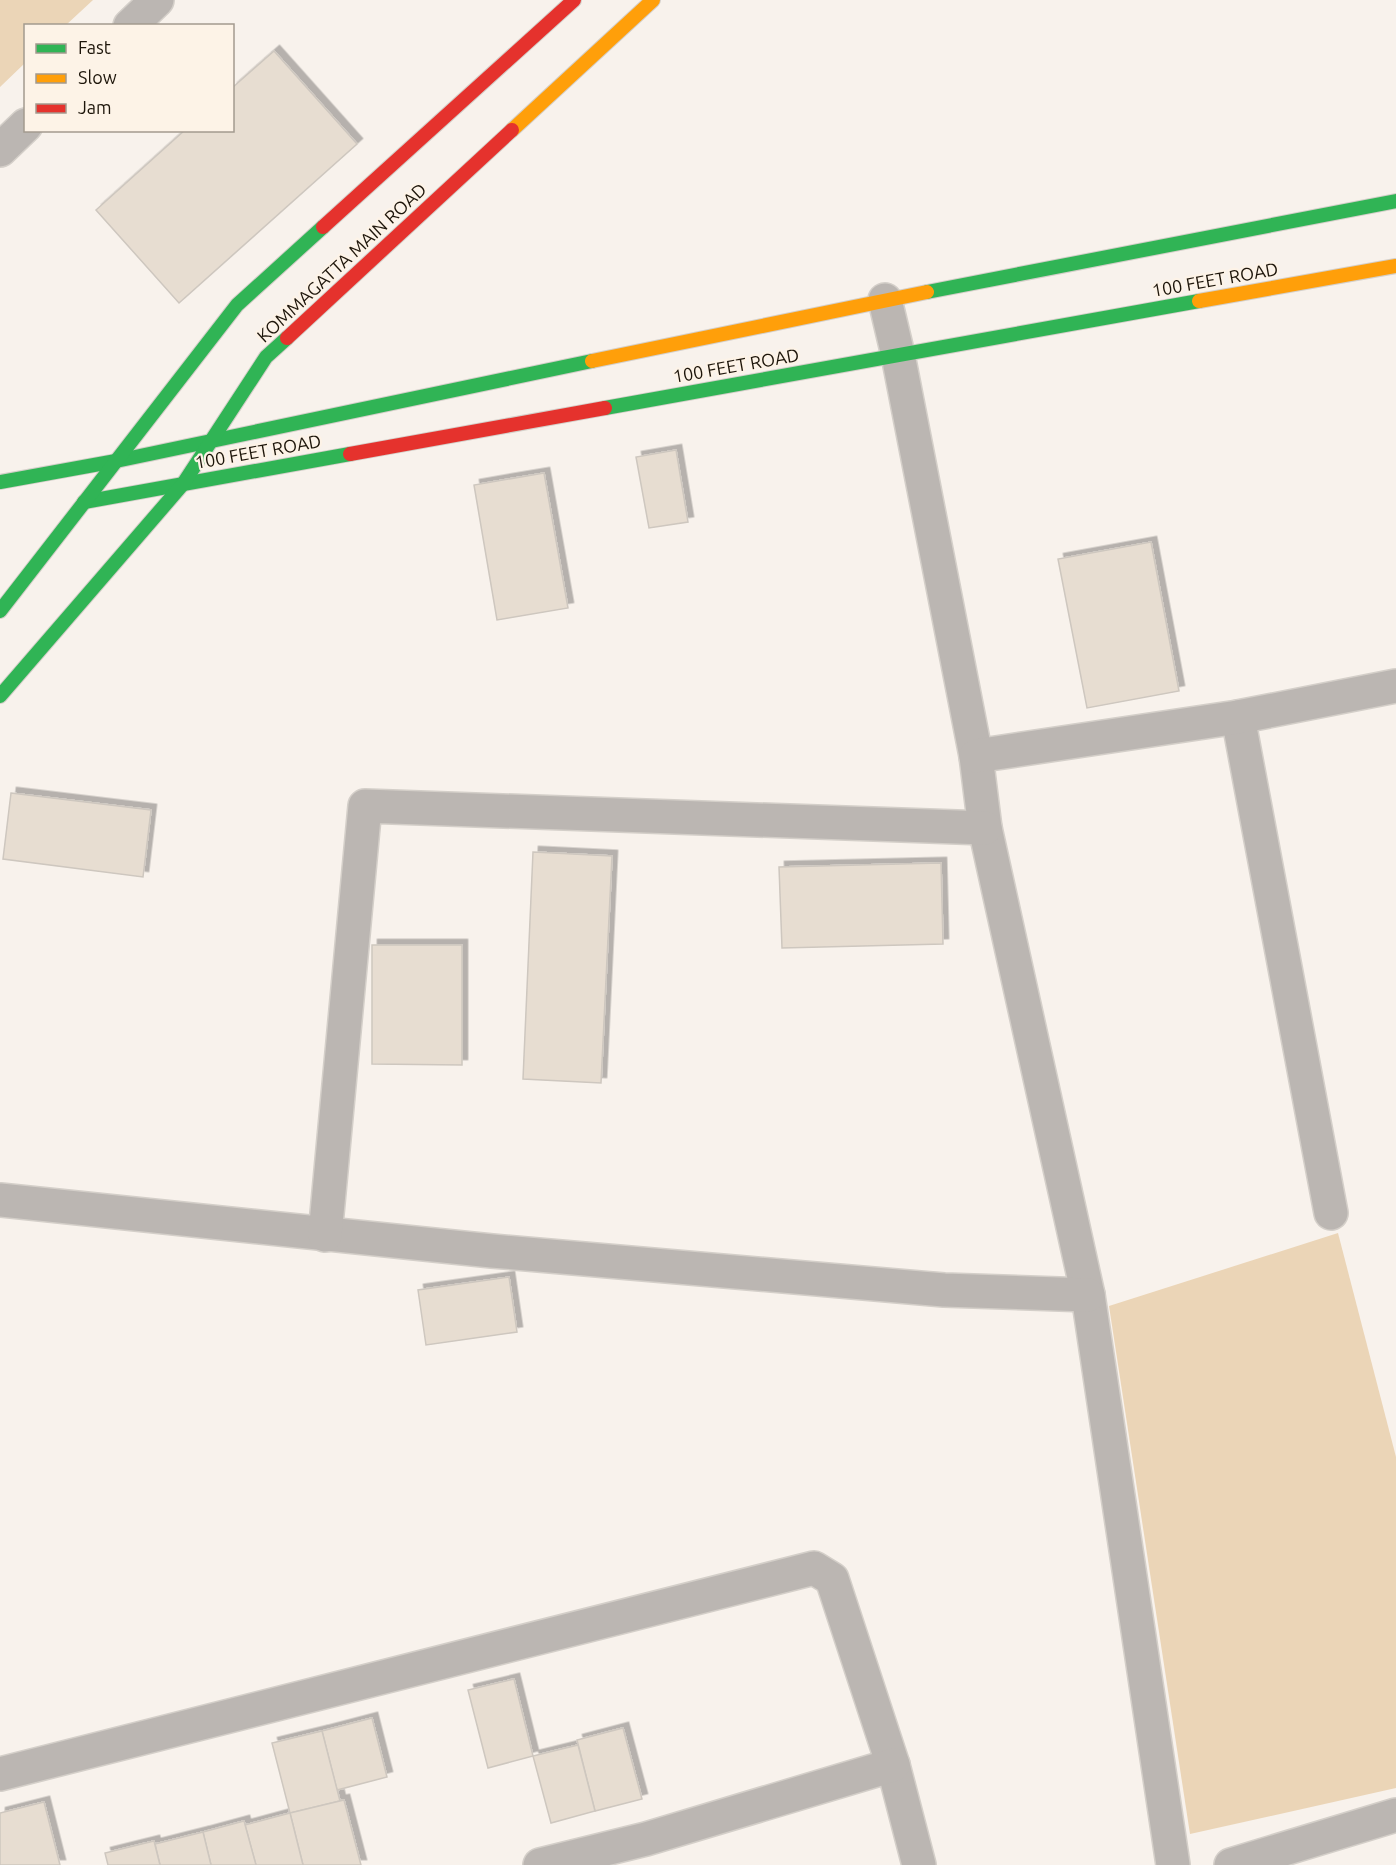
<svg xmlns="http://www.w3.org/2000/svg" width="1396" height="1865" font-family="Ubuntu,sans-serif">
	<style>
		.green { fill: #ebd5b7 }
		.building { fill: #e7ddd1; stroke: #cec7bf; stroke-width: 1.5; filter: url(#shadow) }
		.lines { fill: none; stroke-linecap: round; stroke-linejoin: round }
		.street-casing { stroke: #d4cfc9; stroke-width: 36 }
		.fast-casing { stroke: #d4cfc9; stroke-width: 16 }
		.slow-casing { stroke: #d4cfc9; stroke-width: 16 }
		.jam-casing { stroke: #d4cfc9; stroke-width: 16 }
		.street { stroke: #bbb6b2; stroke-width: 33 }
		.fast { stroke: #30b455; stroke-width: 14 }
		.slow { stroke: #ff9f0a; stroke-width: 14 }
		.jam { stroke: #e5322d; stroke-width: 14 }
		.labels { text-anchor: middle; stroke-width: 4.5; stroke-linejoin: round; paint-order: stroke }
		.street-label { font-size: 18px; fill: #1d150a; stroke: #fdf3e7 }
	</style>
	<defs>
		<filter id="shadow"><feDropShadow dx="5.5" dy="-5.5" stdDeviation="0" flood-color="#0004"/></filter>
	</defs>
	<rect width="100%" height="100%" fill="#f8f2ec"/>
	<g class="green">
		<path d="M0 0H93L66 25 26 26 25 63 0 87Z"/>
		<path d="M1338 1233 1396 1457V1788L1190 1834 1109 1306Z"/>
	</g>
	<g class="building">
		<path d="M274 51 357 144 179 303 96 210 185 130H232V88Z"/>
		<path d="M676 450 688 522 649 528 636 457Z"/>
		<path d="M544 473 568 608 497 620 474 485Z"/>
		<path d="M1151 542 1179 691 1087 708 1058 559Z"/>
		<path d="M11 793 151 810 143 877 3 859Z"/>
		<path d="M533 852 612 856 601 1083 523 1079Z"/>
		<path d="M941 863 943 944 782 948 779 867Z"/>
		<path d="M372 945H462V1065L372 1064Z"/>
		<path d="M509 1277 517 1332 426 1345 418 1290Z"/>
		<path d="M514 1679 533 1756 488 1768 468 1690Z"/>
		<path d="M372 1718 387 1777 337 1790 322 1731Z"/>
		<path d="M623 1728 642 1799 595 1811 577 1740Z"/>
		<path d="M322 1731 340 1801 290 1813 272 1743Z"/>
		<path d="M578 1745 595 1811 551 1823 533 1756Z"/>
		<path d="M344 1800 361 1865H303L290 1813Z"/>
		<path d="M44 1802 60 1865H0V1813Z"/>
		<path d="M290 1813 303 1865H256L245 1825Z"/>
		<path d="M244 1821 256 1865H211L203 1832Z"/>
		<path d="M203 1832 211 1865H160L155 1844Z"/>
		<path d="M154 1841 160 1865H108L105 1853Z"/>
	</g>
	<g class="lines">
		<defs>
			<g id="street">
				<path d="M130 26 157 0"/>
				<path d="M0 150 26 125"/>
				<path d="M885 300 898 355 976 756 985 828 1088 1295 1173 1865"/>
				<path d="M1238 717 1331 1213"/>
				<path d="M976 756 1238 717 1396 686"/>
				<path d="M0 1200 492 1251 944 1290 1088 1295"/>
				<path d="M325 1235 365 806 985 828"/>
				<path d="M0 1774 814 1568 832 1579 893 1765 919 1865"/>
				<path d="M540 1865 646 1839 893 1765"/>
				<path d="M1231 1865 1396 1815"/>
			</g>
			<g id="fast">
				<path d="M927 292 1396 201"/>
				<path d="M605 408 1199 301"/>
				<path d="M0 482 116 461 592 361"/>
				<path d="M84 502 350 454"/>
				<path d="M0 611 237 305 323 227"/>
				<path d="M0 696 183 484 266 357 287 338"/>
			</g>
			<g id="slow">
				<path d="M512 130 653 0"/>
				<path d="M1199 301 1396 266"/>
				<path d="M592 361 927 292"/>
			</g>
			<g id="jam">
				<path d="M323 227 574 0"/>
				<path d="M287 338 512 130"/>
				<path d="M350 454 605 408"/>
			</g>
		</defs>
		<use href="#street" class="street-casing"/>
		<use href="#fast" class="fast-casing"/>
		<use href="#slow" class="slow-casing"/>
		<use href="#jam" class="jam-casing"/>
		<use href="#street" class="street"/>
		<use href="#fast" class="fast"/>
		<use href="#slow" class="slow"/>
		<use href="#jam" class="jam"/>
	</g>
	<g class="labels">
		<g class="street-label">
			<text transform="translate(342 263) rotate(-43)" y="6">KOMMAGATTA MAIN ROAD</text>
			<text transform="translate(1215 280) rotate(-10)" y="6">100 FEET ROAD</text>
			<text transform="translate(736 366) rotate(-10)" y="6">100 FEET ROAD</text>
			<text transform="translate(258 452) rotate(-10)" y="6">100 FEET ROAD</text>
		</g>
	</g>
	<rect x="24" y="24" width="210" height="108" fill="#fdf3e7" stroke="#a39a8f" stroke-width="1.5"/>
	<rect x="36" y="44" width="30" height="9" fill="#30b455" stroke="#a39a8f" stroke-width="1.5"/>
	<text x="78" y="54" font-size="18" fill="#1d150a">Fast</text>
	<rect x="36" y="74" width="30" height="9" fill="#ff9f0a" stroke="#a39a8f" stroke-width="1.5"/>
	<text x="78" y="84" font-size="18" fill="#1d150a">Slow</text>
	<rect x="36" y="104" width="30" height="9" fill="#e5322d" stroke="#a39a8f" stroke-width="1.5"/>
	<text x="78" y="114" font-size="18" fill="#1d150a">Jam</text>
</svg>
